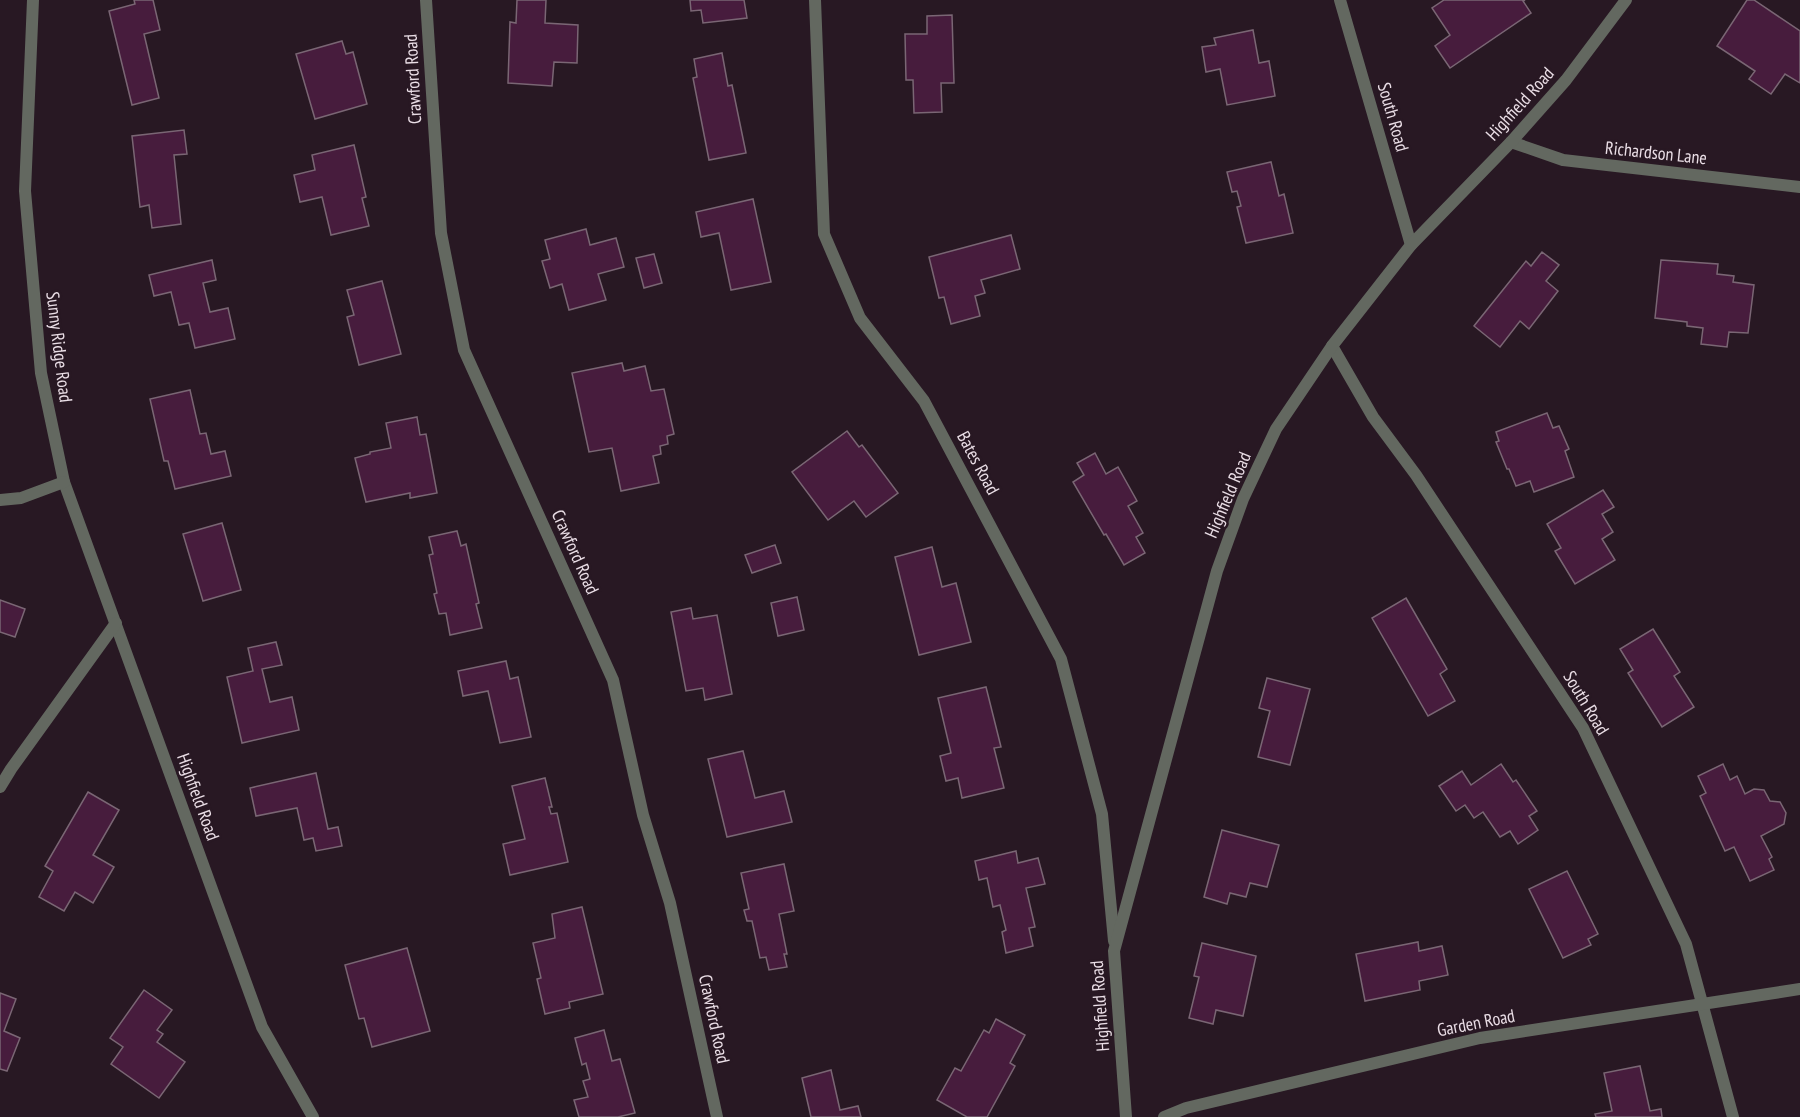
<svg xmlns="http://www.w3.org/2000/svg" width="1800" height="1117" font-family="'PT Sans Narrow',sans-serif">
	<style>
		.building { fill: #471c3d; stroke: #7a6674; stroke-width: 1.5 }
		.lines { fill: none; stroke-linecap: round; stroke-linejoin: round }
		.street { stroke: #636860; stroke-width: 12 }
		.labels { text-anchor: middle; stroke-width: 5; stroke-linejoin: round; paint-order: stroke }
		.street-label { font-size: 18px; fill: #eadee6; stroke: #281823 }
	</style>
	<rect width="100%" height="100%" fill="#281823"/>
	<g class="building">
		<path d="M134 0H153L160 30 144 34 159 98 132 105 109 11 135 4Z"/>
		<path d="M517 0H546L545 23 578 25 577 63 554 62 552 86 508 83 510 22 516 23Z"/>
		<path d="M690 0H744L747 18 703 23 701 10 691 11Z"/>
		<path d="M1444 0H1525L1523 1 1531 13 1450 68 1435 46 1450 35 1432 8Z"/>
		<path d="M1747 0H1754L1800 31V83L1785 74 1771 94 1749 79 1755 71 1717 46Z"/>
		<path d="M952 15 954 83H941L942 112 914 113 913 80H906L905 34H927V16Z"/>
		<path d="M1253 30 1259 63 1269 61 1275 96 1227 105 1220 69 1206 72 1202 47 1216 45 1214 38Z"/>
		<path d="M342 41 346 54 353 52 367 104 315 119 296 54Z"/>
		<path d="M722 53 728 86 732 85 746 153 709 160 693 78 697 77 694 59Z"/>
		<path d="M184 130 187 154 174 155 181 224 152 228 149 205 140 207 132 136Z"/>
		<path d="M354 145 366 197 362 198 369 226 331 235 322 197 300 202 294 175 315 170 312 155Z"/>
		<path d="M1271 162 1279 196 1284 194 1293 233 1246 243 1237 207 1241 206 1237 191 1232 192 1227 172Z"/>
		<path d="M753 199 771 282 731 290 719 233 701 237 696 212Z"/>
		<path d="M586 229 590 245 616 238 624 267 598 274 606 300 569 310 562 284 550 288 542 261 550 259 545 240Z"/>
		<path d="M1011 235 1020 269 981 280 985 293 975 296 980 316 951 324 944 297 939 298 929 257Z"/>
		<path d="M1542 252 1559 265 1546 281 1558 291 1529 329 1520 321 1500 347 1474 326 1526 261 1531 266Z"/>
		<path d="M654 254 662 283 644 288 636 258Z"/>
		<path d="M212 260 216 280 203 283 210 312 228 308 235 339 195 348 189 323 179 325 171 292 154 296 149 275Z"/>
		<path d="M1661 260 1718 264 1717 274 1734 276 1733 282 1754 285 1748 333 1729 332 1727 347 1701 344 1703 328 1687 326V322L1655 318Z"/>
		<path d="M382 281 401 354 359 365 347 317 354 315 347 290Z"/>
		<path d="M622 363 624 371 645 366 651 391 664 389 674 434 667 436 668 444 660 446 661 454 653 456 659 483 621 491 612 448 589 452 572 373Z"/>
		<path d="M190 390 200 434 206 433 211 454 225 451 231 476 175 489 168 461H164L150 399Z"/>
		<path d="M1547 413 1553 428 1559 426 1569 449 1565 451 1574 477 1534 492 1530 481 1516 486 1509 469H1507L1496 442 1499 441 1496 432Z"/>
		<path d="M417 417 420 435 426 434 437 493 410 498V493L366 502 355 458 370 454V452L391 448 386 423Z"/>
		<path d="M847 431 859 447 862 445 898 493 866 517 854 501 828 520 792 472Z"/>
		<path d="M1095 453 1106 474 1118 467 1137 501 1128 506 1143 533 1136 537 1145 553 1124 565 1106 534 1104 535 1073 482 1084 475 1077 463Z"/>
		<path d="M1603 490 1614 507 1602 514 1613 532 1602 539 1615 560 1575 584 1555 551 1561 548 1547 524Z"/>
		<path d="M222 523 241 590 203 601 183 534Z"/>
		<path d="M457 531 461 546 466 544 479 603 476 604 482 628 450 635 446 613 439 614 434 594 437 593 429 555 433 554 429 537Z"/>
		<path d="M775 545 781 563 752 573 745 555Z"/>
		<path d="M932 547 942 587 956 583 971 642 919 655 895 557Z"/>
		<path d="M797 597 804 630 778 636 771 603Z"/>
		<path d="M1406 598 1447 669 1440 674 1455 701 1428 716 1372 618Z"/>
		<path d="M0 600 25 609 15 637 0 632Z"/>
		<path d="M691 608 693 619 717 615 732 694 705 700 703 688 686 691 671 612Z"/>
		<path d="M1653 629 1680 672 1674 676 1694 707 1662 727 1628 673 1633 670 1620 649Z"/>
		<path d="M276 642 282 665 262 669 270 702 292 697 299 730 242 743 227 677 253 671 248 648Z"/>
		<path d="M506 661 510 679 518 677 531 737 500 743 488 691 463 696 458 671Z"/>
		<path d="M1267 678 1310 689 1290 765 1258 757 1270 711 1259 708Z"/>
		<path d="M986 687 1001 747 994 748 1004 788 962 798 958 778 946 781 940 756 951 753 938 698Z"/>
		<path d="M743 751 755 798 784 791 792 822 727 837 708 759Z"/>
		<path d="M1501 764 1513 782 1516 780 1537 811 1529 816 1538 830 1518 844 1510 831 1500 837 1483 812 1474 818 1465 805 1456 811 1439 786 1462 771 1471 785Z"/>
		<path d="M1723 764 1730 780 1737 776 1745 794 1754 789 1764 790 1770 801 1780 802 1786 813 1784 824 1761 836 1772 857 1769 859 1774 870 1750 881 1734 847 1725 851 1700 796 1706 793 1698 776Z"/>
		<path d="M316 773 328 829 338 827 342 846 316 851 313 838 304 840 297 808 256 816 250 788Z"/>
		<path d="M545 778 552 807H549L551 814 557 813 568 862 510 875 503 844 525 839 512 786Z"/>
		<path d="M88 792 119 810 93 855 114 867 93 903 75 892 64 911 39 897 53 871 45 866Z"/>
		<path d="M1222 830 1279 845 1267 887 1250 883 1246 897 1230 893 1227 904 1204 897Z"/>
		<path d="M1016 851 1018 863 1038 858 1045 884 1026 888 1035 927 1029 928 1033 946 1006 953 1002 932 1006 930 1000 905 993 907 987 878 979 880 975 861Z"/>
		<path d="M784 864 794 911 779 914 787 954H784L787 967 769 970 766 957 760 958 752 921H747L744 910 749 909 741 873Z"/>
		<path d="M1567 871 1598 934 1588 939 1591 945 1563 958 1529 889Z"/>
		<path d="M582 907 603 994 569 1002 570 1008 545 1014 537 979 541 978 533 943 555 938 552 914Z"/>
		<path d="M1418 942 1419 951 1442 946 1448 975 1419 981 1420 990 1365 1001 1356 954Z"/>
		<path d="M1202 943 1256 956 1243 1016 1216 1010 1213 1024 1189 1018 1199 977 1194 976Z"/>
		<path d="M407 948 430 1031 372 1047 364 1018 359 1019 345 965Z"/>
		<path d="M144 990 172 1010 157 1030 163 1034 157 1042 185 1062 159 1098 111 1064 123 1047 110 1038Z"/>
		<path d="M0 993 16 999 4 1031 20 1038 7 1071 0 1069Z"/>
		<path d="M996 1019 1025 1035 1010 1063 1015 1066 987 1117H967L937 1100 955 1068 961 1071 984 1030 989 1033Z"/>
		<path d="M604 1030 612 1061 620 1059 635 1113 618 1117H579L574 1100 588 1097 583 1081 590 1079 586 1063 582 1065 575 1038Z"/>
		<path d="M1640 1066 1650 1111 1661 1109 1662 1117H1596L1595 1114 1612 1111 1604 1073Z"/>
		<path d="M831 1070 840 1110 858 1106 861 1117H811L802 1078Z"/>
	</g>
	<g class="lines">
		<g class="street">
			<path d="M33 0 25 191 41 373 64 482 262 1027 313 1117"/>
			<path d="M426 0 441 233 464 350 613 680 643 815 670 903 717 1117"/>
			<path d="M815 0 824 234 860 318 924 401 1061 659 1102 814 1114 941"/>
			<path d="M1340 0 1411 245"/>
			<path d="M1511 142 1563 160 1800 187"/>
			<path d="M1332 346 1373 417 1416 475 1583 728 1686 944 1733 1117"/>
			<path d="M0 500 21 498 64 482"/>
			<path d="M0 787 11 769 116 623"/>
			<path d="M1126 1117 1114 951 1217 571 1243 499 1276 429 1332 346 1411 245 1511 142 1566 80 1626 0"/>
			<path d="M1164 1117 1186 1108 1480 1038 1800 989"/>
		</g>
	</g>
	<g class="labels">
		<g class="street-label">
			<text transform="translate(413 79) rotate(-93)" y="6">Crawford Road</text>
			<text transform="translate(1520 104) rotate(-48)" y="6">Highfield Road</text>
			<text transform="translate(1393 117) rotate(74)" y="6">South Road</text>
			<text transform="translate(1656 153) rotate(6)" y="6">Richardson Lane</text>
			<text transform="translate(59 347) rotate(83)" y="6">Sunny Ridge Road</text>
			<text transform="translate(978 463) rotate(62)" y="6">Bates Road</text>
			<text transform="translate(1228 495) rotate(-67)" y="6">Highfield Road</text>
			<text transform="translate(575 552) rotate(66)" y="6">Crawford Road</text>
			<text transform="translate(1586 703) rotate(59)" y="6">South Road</text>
			<text transform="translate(198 797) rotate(70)" y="6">Highfield Road</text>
			<text transform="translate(1100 1006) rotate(-94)" y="6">Highfield Road</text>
			<text transform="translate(714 1019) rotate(78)" y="6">Crawford Road</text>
			<text transform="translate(1476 1023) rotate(-11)" y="6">Garden Road</text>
		</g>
	</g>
</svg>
